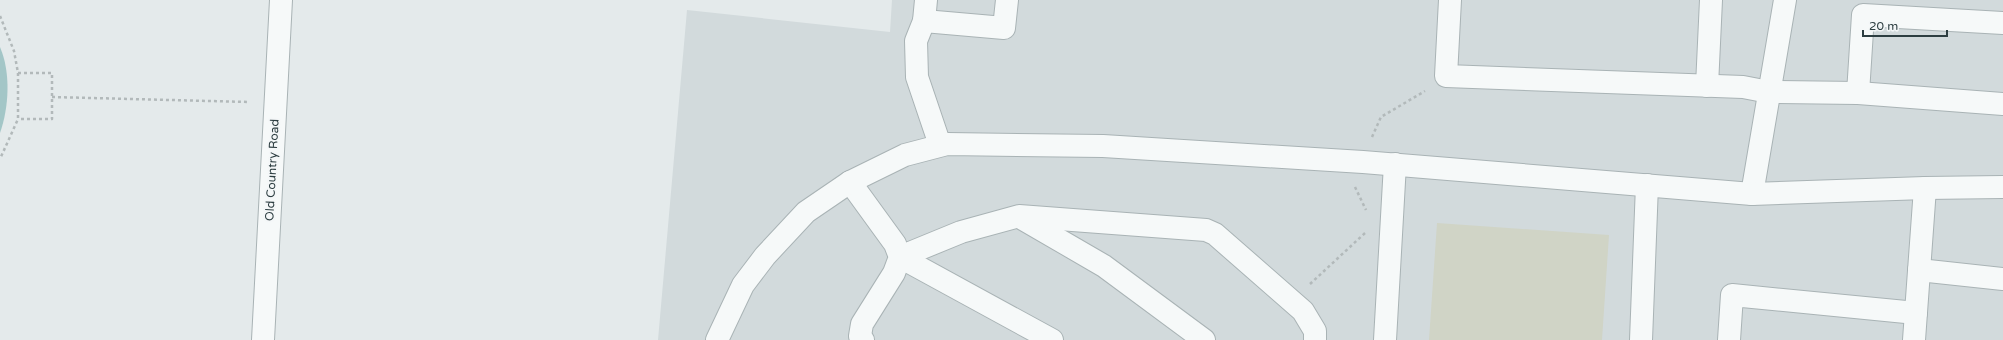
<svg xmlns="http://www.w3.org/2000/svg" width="2003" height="340" font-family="'Varela Round',sans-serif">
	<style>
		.built { fill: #d2dadc }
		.green { fill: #d0d4c6 }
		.water { fill: #a3c6c7 }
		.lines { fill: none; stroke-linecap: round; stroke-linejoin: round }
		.minor-casing { stroke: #a9b3b5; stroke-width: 24 }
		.path { stroke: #b2b9ba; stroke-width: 2.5; stroke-dasharray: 3 3; stroke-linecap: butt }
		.minor { stroke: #f6f9f9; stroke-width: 22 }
		.labels { text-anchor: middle; stroke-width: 4; stroke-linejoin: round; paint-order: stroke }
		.street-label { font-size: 12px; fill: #2d3e41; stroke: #f4f7f8 }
	</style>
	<rect width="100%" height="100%" fill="#e4eaeb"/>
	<path class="built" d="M892 0H2003V340H658L687 10 890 32Z"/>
	<path class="green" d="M1437 223 1609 235 1602 340H1429Z"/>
	<path class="water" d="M0 47C11 73 9 107 0 133Z"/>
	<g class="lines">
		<defs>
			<g id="minor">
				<path d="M926 0 924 21 916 41 917 77 940 145"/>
				<path d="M1450 0 1446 76 1743 87 1769 92 1858 93 2003 104"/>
				<path d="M924 21 1004 28 1007 0"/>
				<path d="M1707 86 1711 0"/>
				<path d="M1858 93 1863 15 2003 23"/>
				<path d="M850 182 895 244 900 257 894 273 862 324 860 336 863 340"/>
				<path d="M1752 194 1785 0"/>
				<path d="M1023 219 1104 266 1204 340"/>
				<path d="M900 257 961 232 1019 216 1206 230 1215 234 1303 311 1315 331V340"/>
				<path d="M900 257 1052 340"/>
				<path d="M1919 270 2003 279"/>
				<path d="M263 340 281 0"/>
				<path d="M717 340 743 285 765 256 806 212 850 182 905 155 947 144 1103 146 1363 162 1752 194 1925 188 2003 187"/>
				<path d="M1385 340 1395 164"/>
				<path d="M1641 340 1647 185"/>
				<path d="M1729 340 1732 295 1916 313"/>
				<path d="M1914 340 1925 188"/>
			</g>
		</defs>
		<use href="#minor" class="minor-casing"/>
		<g class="path">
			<path d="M0 16 14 51 18 73V119L0 159"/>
			<path d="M18 73H52V119H18"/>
			<path d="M52 97 249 102"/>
			<path d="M1372 137 1381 117 1425 91"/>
			<path d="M1355 187 1366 210"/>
			<path d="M1310 284 1365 233"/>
		</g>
		<use href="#minor" class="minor"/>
	</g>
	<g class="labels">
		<g class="street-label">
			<text transform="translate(272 170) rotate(-87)" y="4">Old Country Road</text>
		</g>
	</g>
	<path d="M1863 30v6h84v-6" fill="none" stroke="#2d3e41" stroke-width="2"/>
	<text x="1869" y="30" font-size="12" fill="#2d3e41" stroke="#f4f7f8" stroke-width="3" paint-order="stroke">20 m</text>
</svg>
